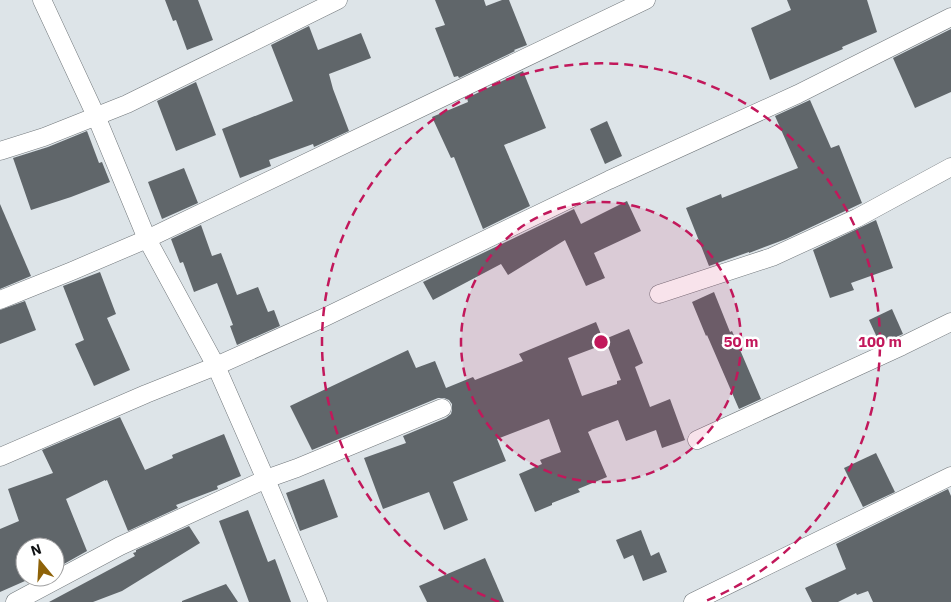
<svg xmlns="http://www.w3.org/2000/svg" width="951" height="602" font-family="'IBM Plex Sans',sans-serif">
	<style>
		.building { fill: #60666a }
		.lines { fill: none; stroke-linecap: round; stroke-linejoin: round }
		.street-casing { stroke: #71777b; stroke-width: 19 }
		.street { stroke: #fff; stroke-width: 18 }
		.ring { fill: none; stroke: #c2185b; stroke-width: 2.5; stroke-dasharray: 9 6 }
		.centre { fill: #c2185b; stroke: #fff; stroke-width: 2.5 }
		.ring-label { font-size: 15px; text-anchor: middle; font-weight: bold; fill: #c2185b; stroke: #fff; stroke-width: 5; stroke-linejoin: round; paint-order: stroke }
	</style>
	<rect width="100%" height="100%" fill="#dde4e8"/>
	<g class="building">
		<path d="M165 0H198L213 40 187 50 176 20 173 21Z"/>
		<path d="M435 0H484L486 6 502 0H509L527 45 514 50 515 51 459 78 458 76 454 77 435 28 445 25Z"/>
		<path d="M787 0H867L877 32 842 47 843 49 770 80 751 28 791 10Z"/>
		<path d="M309 26 318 50 361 33 371 58 329 74 333 89 349 131 314 147 313 144 269 160 271 166 240 178 222 129 293 101 271 45Z"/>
		<path d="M951 29V92L915 108 893 58Z"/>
		<path d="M523 71 546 128 504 145 530 206 483 229 454 157 451 158 432 117 468 102 467 98Z"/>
		<path d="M196 82 216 135 176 151 157 101Z"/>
		<path d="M810 100 831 148 839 145 862 203 786 239 749 253V252L709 266 686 208 721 194 722 198 798 168 775 116Z"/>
		<path d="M607 121 622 156 605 164 590 129Z"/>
		<path d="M87 131 99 163 102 162 110 182 71 197 31 210 13 158 48 147Z"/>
		<path d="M184 168 198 203 162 219 148 182Z"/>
		<path d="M627 201 641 231 594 253 605 278 586 286 565 240 508 275 501 264 433 300 423 282 574 209 581 224Z"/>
		<path d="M0 204 31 276 0 289Z"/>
		<path d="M876 220 893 268 851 283 854 290 830 298 813 250Z"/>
		<path d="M201 225 212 256 221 253 237 295 258 287 268 312 274 310 280 326 237 345 230 326 233 325 217 283 194 292 183 262 180 263 171 239Z"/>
		<path d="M100 272 116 314 107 318 130 370 94 386 75 344 84 340 63 286Z"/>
		<path d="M714 292 730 332 732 331 761 399 739 409 707 335 706 336 692 302Z"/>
		<path d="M25 301 36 330 0 344V310Z"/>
		<path d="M892 309 903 334 880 344 869 320Z"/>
		<path d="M596 322 605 344 568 358 582 396 617 384V381L621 380 605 339 629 329 643 363 635 367 650 407 670 399 685 440 662 448 656 430 626 441 618 420 591 430H592L588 432 607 477 578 489 580 492 552 503V505L535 512 519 474 542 464 540 460 561 452 549 419 497 439 506 461 453 482 468 520 444 530 429 492 383 509 364 458 406 443 403 436 446 418 451 414 452 410V404L449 400 444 398H438L312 450 290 406 408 350 416 368 435 361 446 388 473 377 475 380 523 361 519 354Z"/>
		<path d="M120 417 145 470 173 458 172 455 224 434 241 476 217 486 218 489 176 505 178 508 128 531 107 480 105 481V480L66 499 87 551 55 569V547H25V581L0 592V529L19 521 8 489 53 473 42 450Z"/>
		<path d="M876 453 895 492 863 507 844 468Z"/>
		<path d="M324 479 338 517 300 531 286 493Z"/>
		<path d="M948 489 951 496V602H873L868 591 857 595 856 593 838 602H812L805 588 846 569 836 544Z"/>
		<path d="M248 510 268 562 275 559 291 602H249L219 521Z"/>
		<path d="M189 526 200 543 122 591 93 602H49L135 556 133 553 136 552V550Z"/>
		<path d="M641 530 651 556 659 552 667 572 643 581 633 555 624 559 616 540Z"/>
		<path d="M485 558 504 602H427L419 586Z"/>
		<path d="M226 584 238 602H182V601Z"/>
	</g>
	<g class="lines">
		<defs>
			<g id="street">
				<path d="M42 0 96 116 147 239 216 366 270 489 318 602"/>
				<path d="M0 151 44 137 127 104 338 0"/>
				<path d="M659 294 772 257 857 218 951 167"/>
				<path d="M0 300 72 271 147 239 646 0"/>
				<path d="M697 440 902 346 951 322"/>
				<path d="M0 457 146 394 216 366 321 319 609 180 798 94 951 17"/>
				<path d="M15 602 120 546 266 479 297 468 442 408"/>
				<path d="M693 602 951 476"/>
			</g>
		</defs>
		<use href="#street" class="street-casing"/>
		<use href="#street" class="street"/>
	</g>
	<circle cx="601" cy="342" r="140" fill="#c2185b" fill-opacity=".12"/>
	<g class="ring">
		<circle cx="601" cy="342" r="140"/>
		<path d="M499 602A279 279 0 1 1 703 602"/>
	</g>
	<circle cx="601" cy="342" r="8" class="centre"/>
	<g class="ring-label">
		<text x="741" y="347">50 m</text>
		<text x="880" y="347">100 m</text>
	</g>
	<g transform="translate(40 562) rotate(342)"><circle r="24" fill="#ffffff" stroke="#9f9fa0"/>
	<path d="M0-4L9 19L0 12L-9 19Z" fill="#8e6208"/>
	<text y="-8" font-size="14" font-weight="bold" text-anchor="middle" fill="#0e1012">N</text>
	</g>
</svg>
